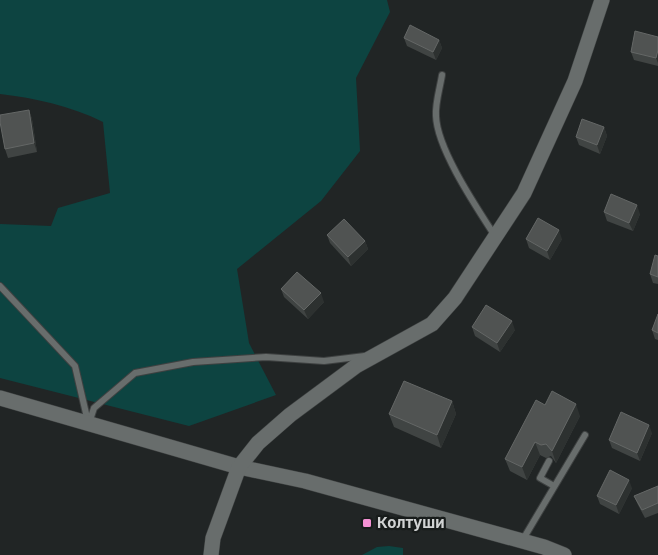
<svg xmlns="http://www.w3.org/2000/svg" width="658" height="555" font-family="Inter,sans-serif">
	<style>
		.green { fill: #0d4441 }
		.lines { fill: none; stroke-linecap: round; stroke-linejoin: round }
		.lane-casing { stroke: #3e4141; stroke-width: 8 }
		.secondary-casing { stroke: #3e4141; stroke-width: 16 }
		.lane { stroke: #686d6c; stroke-width: 6 }
		.secondary { stroke: #686d6c; stroke-width: 15 }
		.wall { fill: #404443 }
		.shaded-wall { fill: #2d3130 }
		.building { fill: #505352; stroke: #646766 }
		.poi-dot { fill: #f491d4; stroke: #181c1b; stroke-width: 2 }
		.labels { text-anchor: middle; stroke-width: 4.5; stroke-linejoin: round; paint-order: stroke }
		.poi-label { font-size: 15px; font-weight: bold; fill: #d1d3d3; stroke: #181c1b; text-anchor: start }
	</style>
	<rect width="100%" height="100%" fill="#212525"/>
	<g class="green">
		<path d="M0 0H387L390 12 356 78 360 151 321 201 237 269 249 343 276 395 189 426 0 378V224L51 226 58 208 110 193 103 122C71 106 35 98 0 94Z"/>
		<path d="M389 546 403 548V555H362L377 547Z"/>
	</g>
	<g class="lines">
		<defs>
			<g id="lane">
				<path d="M442 75C440 88 435 103 436 116 437 149 477 208 495 236"/>
				<path d="M0 286 75 366 88 422"/>
				<path d="M89 423 94 408 135 373 193 362 266 357 324 361 365 356"/>
				<path d="M549 461 540 478 554 486"/>
				<path d="M522 541 585 435"/>
			</g>
			<g id="secondary">
				<path d="M0 398 239 467 305 481 544 547 564 555"/>
				<path d="M211 555 213 538 239 467 258 443 290 415 356 366 432 324 455 298 524 193 575 81 602 0"/>
			</g>
		</defs>
		<use href="#lane" class="lane-casing"/>
		<use href="#secondary" class="secondary-casing"/>
		<use href="#lane" class="lane"/>
		<use href="#secondary" class="secondary"/>
	</g>
	<g class="wall">
		<path d="M658 37V66L634 60 631 52Z"/>
		<path d="M404 38 439 40 442 48 436 60 407 46Z"/>
		<path d="M29 110 32 119 37 152 8 158 5 149Z"/>
		<path d="M604 127 607 136 600 154 579 145 576 137Z"/>
		<path d="M604 212 640 214 633 231 607 221Z"/>
		<path d="M327 235 365 241 368 249 351 266 330 243Z"/>
		<path d="M526 239H562L550 260 529 248Z"/>
		<path d="M658 256V284L653 283 650 274Z"/>
		<path d="M281 289 324 302 308 319 284 297Z"/>
		<path d="M658 314V340L655 339 652 330Z"/>
		<path d="M472 327 515 330 500 352 475 336Z"/>
		<path d="M452 401 456 414 441 448 394 427 389 414Z"/>
		<path d="M545 405 580 416 556 463 551 456 546 458 540 455 527 480 510 471 505 459Z"/>
		<path d="M652 433 640 461 612 448 609 440Z"/>
		<path d="M658 486V513L645 518 638 505 634 496Z"/>
		<path d="M632 488 619 514 600 504 597 496Z"/>
	</g>
	<g class="shaded-wall">
		<path d="M439 40 442 48 436 60 433 52Z"/>
		<path d="M658 50V63L656 58Z"/>
		<path d="M29 110 32 119 37 152 34 143Z"/>
		<path d="M604 127 607 136 600 154 597 145Z"/>
		<path d="M637 205 640 214 633 231 629 223Z"/>
		<path d="M559 230 562 239 550 260 547 251Z"/>
		<path d="M365 241 368 249 351 266 348 257Z"/>
		<path d="M321 293 324 302 308 319 304 310Z"/>
		<path d="M512 321 515 330 500 352 497 343Z"/>
		<path d="M452 401 456 414 441 448 437 435Z"/>
		<path d="M576 404 580 416 556 463 552 451Z"/>
		<path d="M649 425 652 433 640 461 637 453Z"/>
		<path d="M535 442 540 455 527 480 522 467Z"/>
		<path d="M629 480 632 488 619 514 616 505Z"/>
	</g>
	<g class="building">
		<path d="M410 25 439 40 433 52 404 38Z"/>
		<path d="M635 31 658 37V50L656 58 631 52Z"/>
		<path d="M29 110 34 143 5 149 0 122V115Z"/>
		<path d="M582 119 604 127 597 145 576 137Z"/>
		<path d="M611 194 637 205 629 223 604 212Z"/>
		<path d="M538 218 559 230 547 251 526 239Z"/>
		<path d="M344 219 365 241 348 257 327 235Z"/>
		<path d="M655 255 658 256V277L650 274Z"/>
		<path d="M297 272 321 293 304 310 281 289Z"/>
		<path d="M486 305 512 321 497 343 472 327Z"/>
		<path d="M658 314V333L652 330Z"/>
		<path d="M404 381 452 401 437 435 389 414Z"/>
		<path d="M552 391 576 404 552 451 546 444 541 445 535 442 522 467 505 459 536 400 545 405Z"/>
		<path d="M621 412 649 425 637 453 609 440Z"/>
		<path d="M610 470 629 480 616 505 597 496Z"/>
		<path d="M658 486V503L642 510 634 496Z"/>
	</g>
	<rect class="poi-dot" x="362" y="518" width="10" height="10" rx="2.5"/>
	<g class="labels">
		<g class="poi-label">
			<text x="377" y="528">Колтуши</text>
		</g>
	</g>
</svg>
